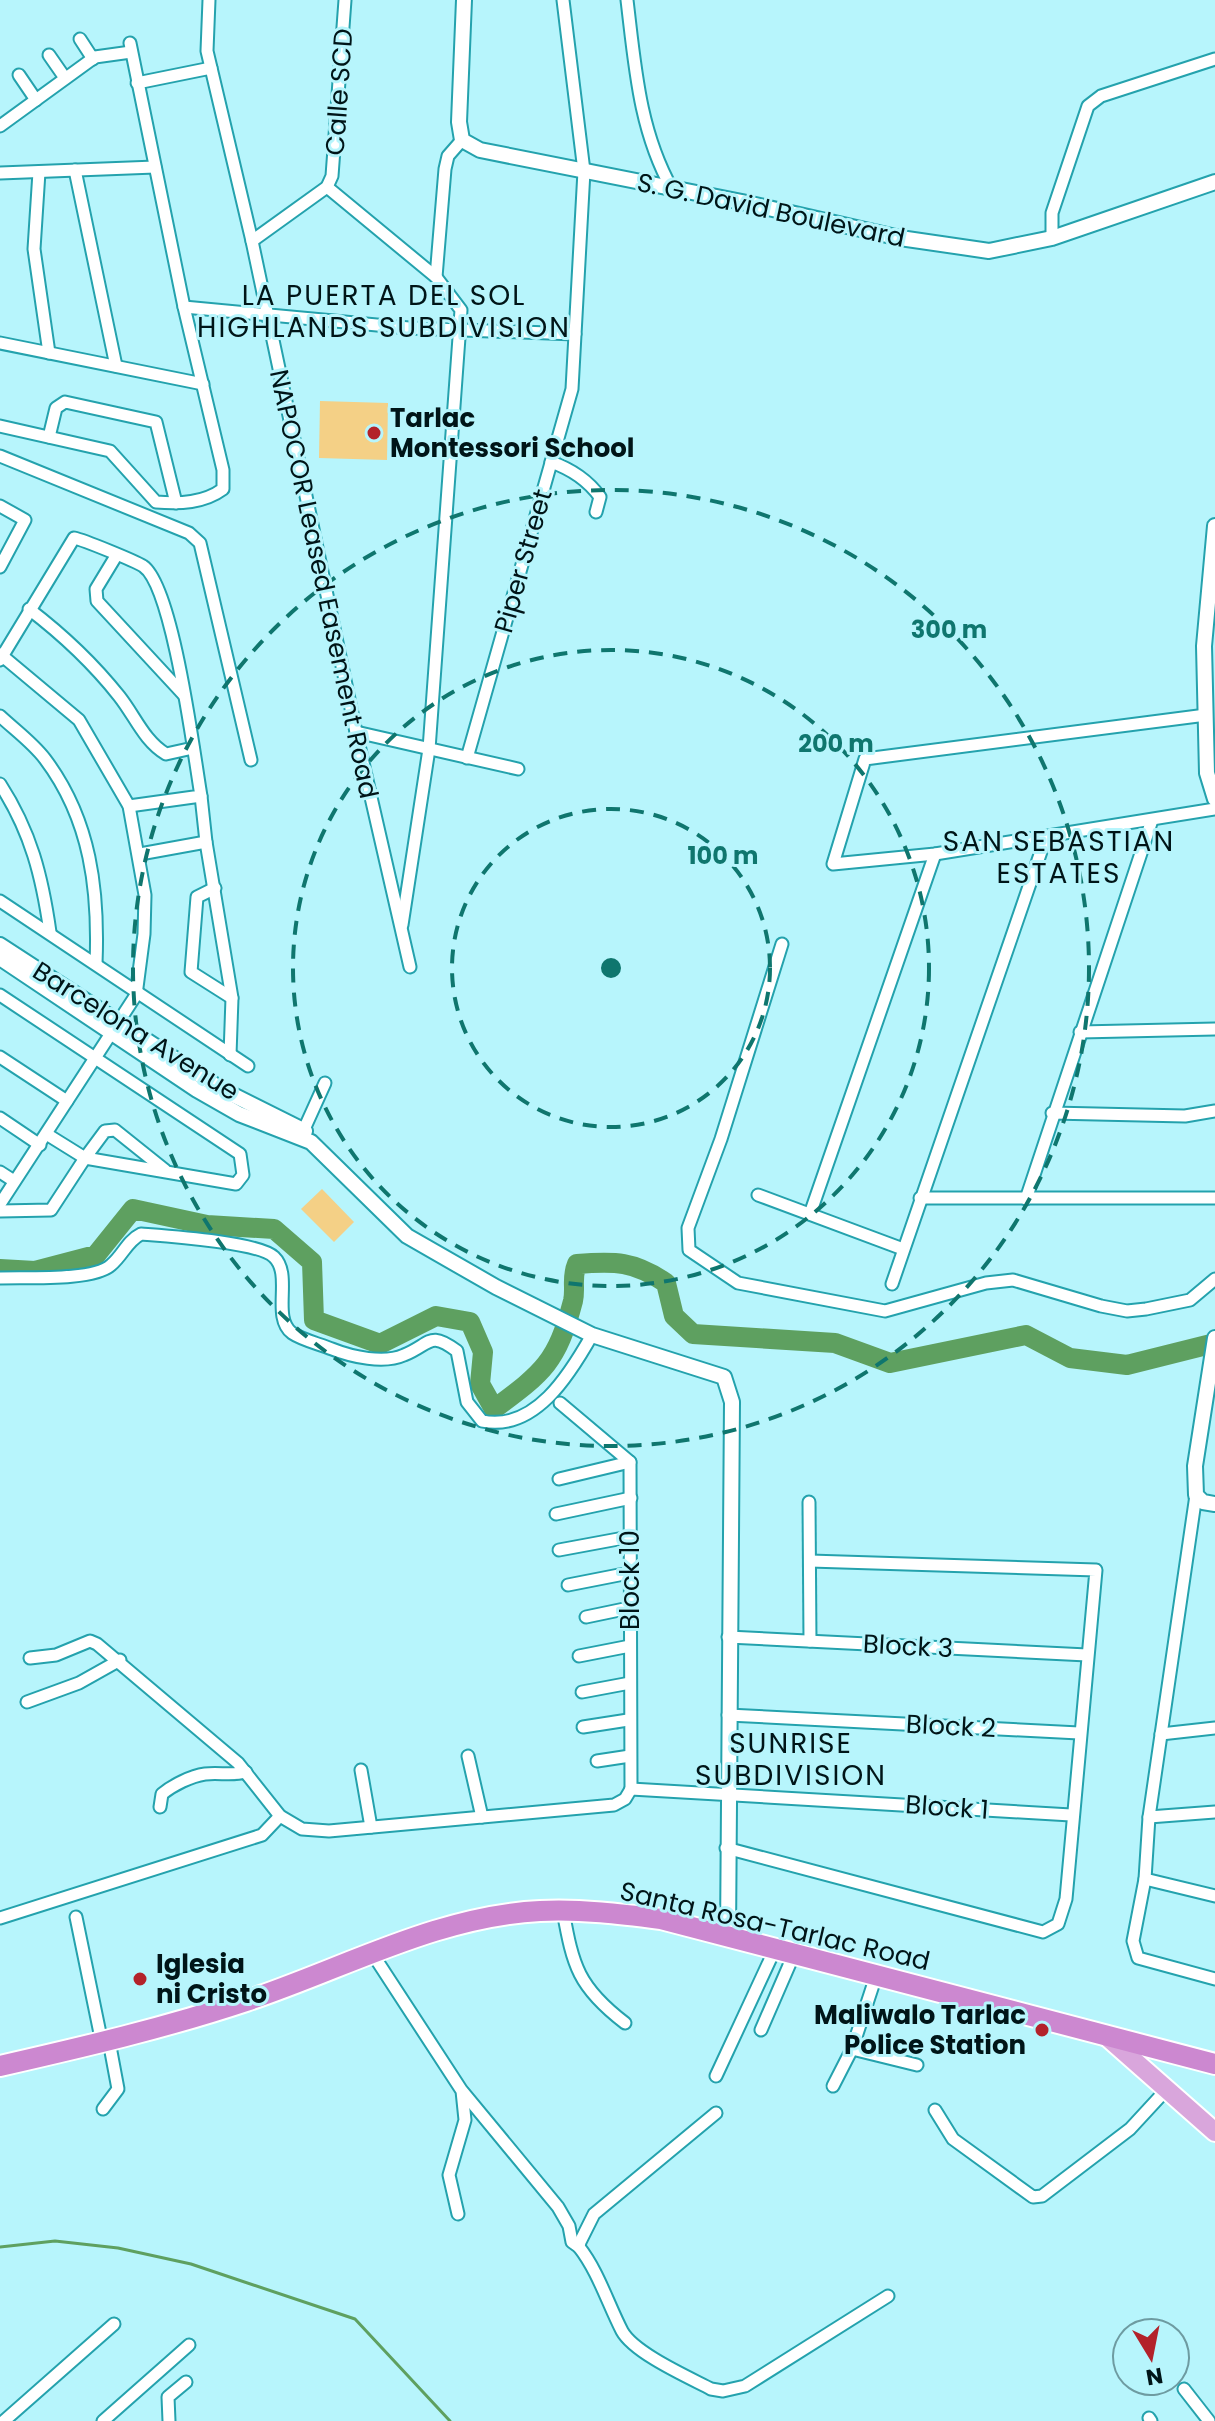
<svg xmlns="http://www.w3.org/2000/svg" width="1215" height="2421" font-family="Poppins,sans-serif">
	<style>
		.pitch { fill: #f4d086 }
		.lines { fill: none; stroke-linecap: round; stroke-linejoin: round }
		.stream { stroke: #5ea060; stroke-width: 3 }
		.river { stroke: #5ea060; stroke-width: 20 }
		.minor-casing { stroke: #24a2ad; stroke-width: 15 }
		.tertiary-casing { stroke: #24a2ad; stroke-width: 18 }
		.primary-casing { stroke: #fff; stroke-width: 22 }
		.trunk-casing { stroke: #fff; stroke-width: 24 }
		.minor { stroke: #fff; stroke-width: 11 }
		.tertiary { stroke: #fff; stroke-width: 14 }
		.primary { stroke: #d9a6dc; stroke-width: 18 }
		.trunk { stroke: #cc88d0; stroke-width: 20 }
		.ring { fill: none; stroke: #0f766e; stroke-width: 4; stroke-dasharray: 14 10 }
		.poi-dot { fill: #b3222a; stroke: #b7f5fc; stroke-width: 3 }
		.labels { text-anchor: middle; stroke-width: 6; stroke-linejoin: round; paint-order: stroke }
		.street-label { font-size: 26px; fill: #001518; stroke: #b7f5fc }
		.poi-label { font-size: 26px; font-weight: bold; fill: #001518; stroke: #b7f5fc; text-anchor: start }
		.neighbourhood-label { font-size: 28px; letter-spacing: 2px; fill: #001518; stroke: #b7f5fc }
		.centre { fill: #0f766e; stroke: #b7f5fc; stroke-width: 4 }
		.ring-label { font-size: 24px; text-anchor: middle; font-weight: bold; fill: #0f766e; stroke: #b7f5fc; stroke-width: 6; stroke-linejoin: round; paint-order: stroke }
	</style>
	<rect width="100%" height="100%" fill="#b7f5fc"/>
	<g class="pitch">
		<path d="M320 401 388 403 387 460 319 458Z"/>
		<path d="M322 1189 354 1222 334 1242 301 1209Z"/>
	</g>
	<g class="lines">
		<path class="stream" d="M0 2247 55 2241 118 2248 191 2264 355 2319 450 2421"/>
		<path class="river" d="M0 1269 35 1271 96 1255 133 1209 207 1225 274 1229 312 1262 314 1320 380 1344 436 1316 470 1322 483 1352 480 1384 494 1409C544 1372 557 1362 573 1301 576 1288 571 1278 577 1264 615 1261 634 1261 666 1283L674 1316 693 1334 835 1343 890 1363 1026 1335 1070 1358 1127 1365 1215 1343"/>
		<defs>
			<g id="minor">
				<path d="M209 0 207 51 252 241 356 732 410 967"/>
				<path d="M627 0C635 66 639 130 672 189"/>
				<path d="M80 39 93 59"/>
				<path d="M49 55 65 78"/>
				<path d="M19 75 36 100"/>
				<path d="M137 83 211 68"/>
				<path d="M0 126 95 57 131 52"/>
				<path d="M75 170 116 366"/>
				<path d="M39 172 34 249 49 353"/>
				<path d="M0 173 155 167"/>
				<path d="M327 187 436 277 461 310 429 749 402 925"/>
				<path d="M1052 238V213L1088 106 1101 96 1215 59"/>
				<path d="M252 241 327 187 332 176 345 0"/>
				<path d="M436 277 445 169 448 156 462 140"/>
				<path d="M184 307 409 328 575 334"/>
				<path d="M0 343 203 384"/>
				<path d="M0 426 110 451 156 502C180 504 204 503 223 489V470L184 307 130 43"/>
				<path d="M49 437 56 408 65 402 156 422 176 503"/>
				<path d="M0 456 189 533 200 543 251 760"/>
				<path d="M551 462C571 469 587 479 600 497L596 512"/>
				<path d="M0 506 25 520 0 567"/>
				<path d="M116 556 96 589 97 601 184 695"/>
				<path d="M29 609C63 635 92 662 119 696 135 716 144 741 166 754L193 748"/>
				<path d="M0 654 79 720 129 806 145 895 144 934 136 995 0 1204"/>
				<path d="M0 660 74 538C84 540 135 561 143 566 173 586 194 755 201 796L129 806"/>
				<path d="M1206 715 865 759 833 864 935 854 1215 809"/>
				<path d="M0 716C15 730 33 743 45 759 91 820 99 891 96 964"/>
				<path d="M356 732 518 769"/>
				<path d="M467 758 572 389 584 171 563 0"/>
				<path d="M0 784C31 832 42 876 50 932"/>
				<path d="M201 796 206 842"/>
				<path d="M140 854 206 842 232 998 230 1055"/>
				<path d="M215 888 197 897 191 972 232 998"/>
				<path d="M0 901 248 1066"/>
				<path d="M782 944 721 1139 688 1228 689 1250 738 1283 885 1311 986 1283 1013 1280 1101 1306 1127 1311 1146 1309 1190 1300 1215 1279"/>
				<path d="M0 995 240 1154 243 1175 236 1184 85 1158 51 1210 0 1211"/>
				<path d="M1080 1032 1215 1029"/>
				<path d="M0 1057 67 1101"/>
				<path d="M1052 1113 1185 1116 1215 1111"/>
				<path d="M0 1118 40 1145"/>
				<path d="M48 1135 85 1158 105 1131 115 1130 165 1170"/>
				<path d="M301 1136 325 1083"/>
				<path d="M0 1172 14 1181"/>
				<path d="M758 1195 903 1249"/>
				<path d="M920 1198H1215"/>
				<path d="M1026 1199 1152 820"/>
				<path d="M810 1214 935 854"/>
				<path d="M0 1278C25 1277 94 1281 111 1265 123 1255 127 1241 141 1234 166 1236 259 1242 274 1257 293 1275 271 1317 292 1333 302 1340 320 1344 332 1349 352 1357 384 1364 404 1355 431 1344 429 1330 457 1351L467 1402 482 1421C535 1432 570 1374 592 1335"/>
				<path d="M892 1284 1046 837"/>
				<path d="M560 1403 630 1462 631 1789"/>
				<path d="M559 1479 630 1462"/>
				<path d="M1196 1495 1149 1817 1145 1879 1133 1941 1138 1958 1215 1979"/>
				<path d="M809 1502 810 1641"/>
				<path d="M556 1514 631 1498"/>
				<path d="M559 1550 629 1537"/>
				<path d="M568 1585 629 1573"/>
				<path d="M586 1617 629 1608"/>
				<path d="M728 1637 1087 1655"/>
				<path d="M579 1656 630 1646"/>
				<path d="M30 1658 56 1655 90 1641 97 1644 238 1763 280 1816 302 1829 329 1831 614 1805 625 1799 631 1789"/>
				<path d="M582 1692 630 1683"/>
				<path d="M27 1702 79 1683 120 1660"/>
				<path d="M728 1715 1079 1733"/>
				<path d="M583 1727 628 1720"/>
				<path d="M1161 1734 1215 1728"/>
				<path d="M468 1756 482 1817"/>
				<path d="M597 1761 630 1756"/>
				<path d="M361 1770 371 1827"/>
				<path d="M631 1789 1071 1815"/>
				<path d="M160 1807 162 1794C173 1785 191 1776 205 1774 219 1772 231 1776 246 1772"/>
				<path d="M1149 1817 1215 1812"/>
				<path d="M726 1848 1043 1932 1058 1924 1066 1899 1096 1570 810 1561"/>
				<path d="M1145 1879 1215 1896"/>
				<path d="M563 1911C573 1966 578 1987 625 2023"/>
				<path d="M76 1917 102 2043"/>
				<path d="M0 1918 262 1835 280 1816"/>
				<path d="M372 1953 462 2091 465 2120 449 2175 458 2214"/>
				<path d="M876 1976 852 2049 917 2065"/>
				<path d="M761 2030 794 1954"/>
				<path d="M716 2076 775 1949"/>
				<path d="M833 2086 852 2049"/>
				<path d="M463 2092 558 2207 569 2226 572 2242 579 2247"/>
				<path d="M103 2109 118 2089 109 2041"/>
				<path d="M935 2110 953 2139 1033 2197 1042 2196 1130 2129 1166 2090"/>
				<path d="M716 2113 594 2214 580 2242 579 2247C598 2271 608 2304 622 2331 634 2353 688 2377 711 2389L723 2391 745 2386 888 2296"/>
				<path d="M1184 2389 1209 2421"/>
				<path d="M1149 2418 1151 2421"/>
				<path d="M4 2421 114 2324"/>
				<path d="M103 2421 189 2345"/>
				<path d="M169 2421 168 2397 186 2382"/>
			</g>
			<g id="tertiary">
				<path d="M464 0 459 122 462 140 480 150 742 202 900 238 989 251 1052 238 1215 182"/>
				<path d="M1215 526 1204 646 1207 773 1215 799"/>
				<path d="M0 945 221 1089 305 1131"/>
				<path d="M0 958 197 1090 239 1114 311 1142 407 1236 496 1287 592 1335 724 1377 732 1402 728 1937"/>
				<path d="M1215 1338 1195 1466 1196 1495 1203 1502 1215 1504"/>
			</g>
			<path id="primary" d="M1105 2035 1215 2132"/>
			<path id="trunk" d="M0 2066C83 2047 165 2028 246 2001 343 1969 437 1916 540 1911 581 1909 621 1914 661 1919L1215 2064"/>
		</defs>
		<use href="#minor" class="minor-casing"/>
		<use href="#tertiary" class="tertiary-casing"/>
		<use href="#primary" class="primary-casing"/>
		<use href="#trunk" class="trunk-casing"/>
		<use href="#minor" class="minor"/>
		<use href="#tertiary" class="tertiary"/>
		<use href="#primary" class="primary"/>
		<use href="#trunk" class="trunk"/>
	</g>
	<g class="ring">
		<circle cx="611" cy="968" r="159"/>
		<circle cx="611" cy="968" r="318"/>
		<circle cx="611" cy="968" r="478"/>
	</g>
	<g class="poi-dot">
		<circle cx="374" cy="433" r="8"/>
		<circle cx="140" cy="1979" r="8"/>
		<circle cx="1042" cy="2030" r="8"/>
	</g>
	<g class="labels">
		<g class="street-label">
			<text transform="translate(339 92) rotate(-86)" y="9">Calle SCD</text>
			<text transform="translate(771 210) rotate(12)" y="9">S. G. David Boulevard</text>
			<text transform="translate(523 561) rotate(-74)" y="9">Piper Street</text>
			<text transform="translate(324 584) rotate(78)" y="9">NAPOCOR Leased Easement Road</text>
			<text transform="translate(136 1031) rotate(32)" y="9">Barcelona Avenue</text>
			<text transform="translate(630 1580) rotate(-90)" y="9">Block 10</text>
			<text transform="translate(908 1646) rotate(3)" y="9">Block 3</text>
			<text transform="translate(951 1726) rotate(3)" y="9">Block 2</text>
			<text transform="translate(947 1807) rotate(4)" y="9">Block 1</text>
			<text transform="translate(775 1926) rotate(13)" y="9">Santa Rosa-Tarlac Road</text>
		</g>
		<g class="poi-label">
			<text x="390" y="427">Tarlac<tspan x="390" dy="30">Montessori School</tspan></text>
			<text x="156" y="1973">Iglesia<tspan x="156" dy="30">ni Cristo</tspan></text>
			<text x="1026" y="2024" text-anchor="end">Maliwalo Tarlac<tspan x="1026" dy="30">Police Station</tspan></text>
		</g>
		<g class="neighbourhood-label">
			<text x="384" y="305">LA PUERTA DEL SOL<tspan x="384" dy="32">HIGHLANDS SUBDIVISION</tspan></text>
			<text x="1059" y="851">SAN SEBASTIAN<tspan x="1059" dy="32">ESTATES</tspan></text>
			<text x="791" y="1753">SUNRISE<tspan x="791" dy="32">SUBDIVISION</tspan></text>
		</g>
	</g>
	<circle cx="611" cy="968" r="12" class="centre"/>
	<g class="ring-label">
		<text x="949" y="638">300 m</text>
		<text x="836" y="752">200 m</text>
		<text x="723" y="864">100 m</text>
	</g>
	<g transform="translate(1151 2357) rotate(170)"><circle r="38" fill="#b7f5fc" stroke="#6e9ba1" stroke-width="2"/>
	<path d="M0-6L14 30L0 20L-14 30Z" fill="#b3222a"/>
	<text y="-12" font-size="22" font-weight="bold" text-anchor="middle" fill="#001518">N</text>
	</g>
</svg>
